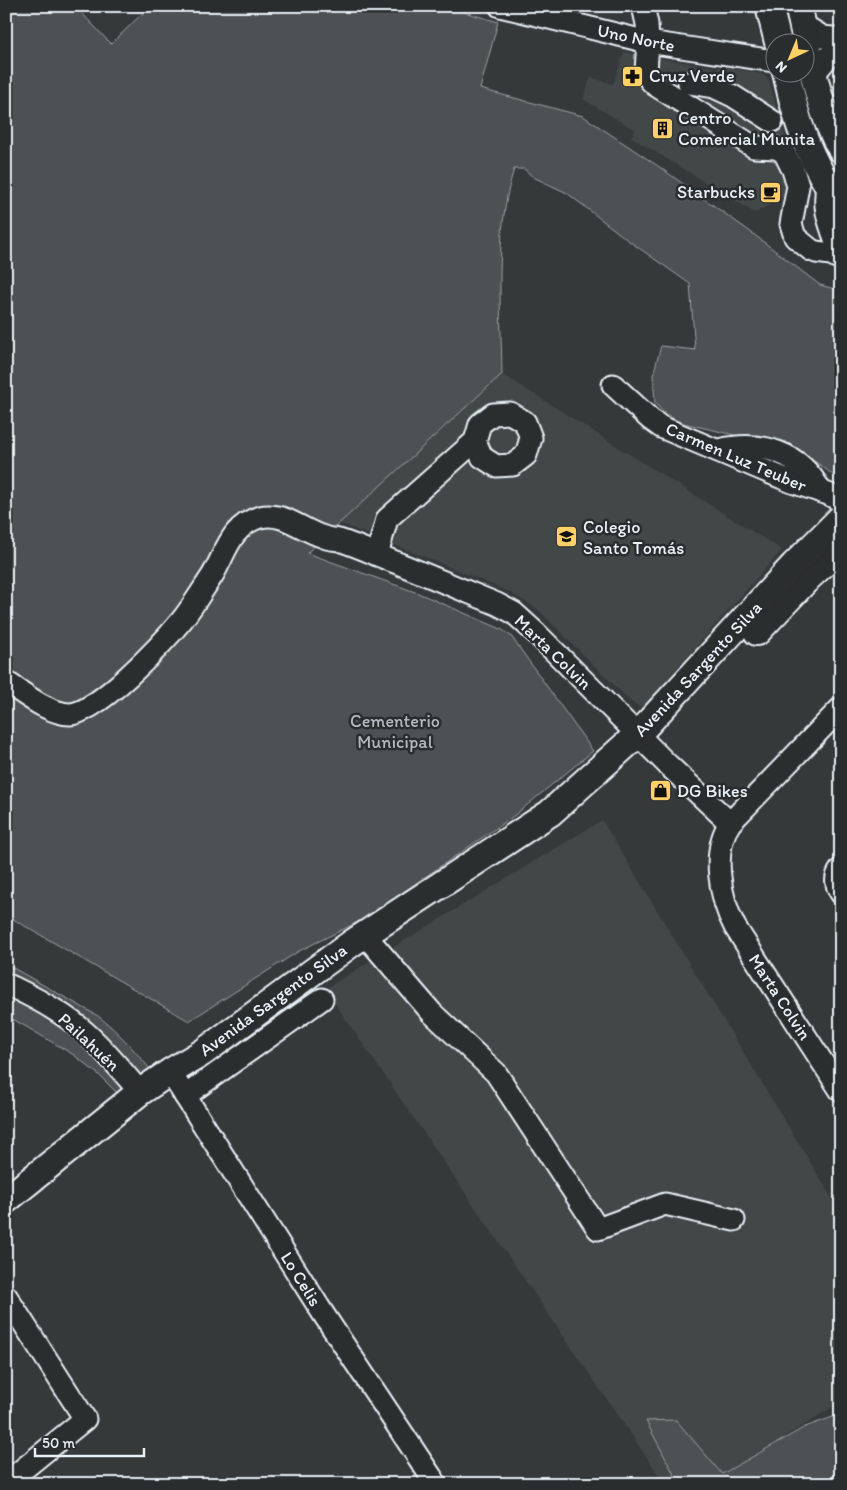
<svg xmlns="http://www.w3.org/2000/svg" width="847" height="1490" font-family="Itim,sans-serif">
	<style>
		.built { fill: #424647 }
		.green { fill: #4d5152; stroke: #9aa1a5 }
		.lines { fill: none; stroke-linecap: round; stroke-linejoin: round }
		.minor-casing { stroke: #e8f1f8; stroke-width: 25 }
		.major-casing { stroke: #e8f1f8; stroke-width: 30 }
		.minor { stroke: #2a2d2e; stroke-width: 21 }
		.major { stroke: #2a2d2e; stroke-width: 26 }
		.labels { text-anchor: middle; stroke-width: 5; stroke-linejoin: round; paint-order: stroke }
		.street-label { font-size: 18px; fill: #e8f1f8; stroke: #2a2d2e }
		.poi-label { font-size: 18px; fill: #e8f1f8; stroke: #2a2d2e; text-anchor: start }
		.park-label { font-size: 18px; fill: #b2b9be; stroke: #2a2d2e }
	</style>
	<rect width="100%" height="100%" fill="#35393a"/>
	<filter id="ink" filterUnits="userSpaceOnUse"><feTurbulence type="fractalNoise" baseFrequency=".02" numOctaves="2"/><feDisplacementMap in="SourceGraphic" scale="10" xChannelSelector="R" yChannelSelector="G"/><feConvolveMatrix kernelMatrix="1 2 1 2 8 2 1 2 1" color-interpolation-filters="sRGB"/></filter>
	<g filter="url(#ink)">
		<g class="built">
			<path d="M624 52 717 68 722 66 762 74 769 80 781 126 802 173 805 185 755 213 631 137 635 130 583 99 591 77 613 84Z"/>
			<path d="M502 374 782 550 642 708 631 702 536 608 509 592 445 565 339 523Z"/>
			<path d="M602 820 841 1213V1402L708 1484H665L325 989Z"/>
		</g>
		<g class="green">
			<path d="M6 6H75L111 44 150 6H444L498 22 480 89 583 116 658 166 748 230 820 285 835 289 841 299V481L816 462 773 444 679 422 663 412 655 403 653 375 661 346 695 350 690 284 629 241 567 193 533 177 524 169H514C494 231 501 309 502 374L307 553 418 593 501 629 511 636 593 751 515 815 364 919 299 951 189 1021 6 915Z"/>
			<path d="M6 964 98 1016C120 1033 137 1053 154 1074L142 1077 34 987 6 973Z"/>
			<path d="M6 993 22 1001 61 1026 97 1060 121 1087 123 1093 121 1097 99 1075 74 1055 6 1015Z"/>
			<path d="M841 1414V1484H679L646 1421 676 1420 722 1474 805 1427Z"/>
		</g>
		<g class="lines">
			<defs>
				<g id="minor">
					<path d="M500 6 648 42 774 61"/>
					<path d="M643 6 647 24 648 42 646 71 650 80 655 85 754 147 776 148 784 152 793 170 798 186 791 224 795 237 811 250 816 252 831 254 841 259"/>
					<path d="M803 25 823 37 841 39"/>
					<path d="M814 74 829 56 841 52"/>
					<path d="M689 83 714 87 733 96 772 121"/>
					<path d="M613 385 650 419 661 427 792 482 828 494 841 501"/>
					<path d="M719 450C761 440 801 452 821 492"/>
					<path d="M377 555 387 519 475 441 480 424 493 414 510 413 525 422 531 438 526 455 513 465 496 466 482 457 475 441"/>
					<path d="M6 682C24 693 48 714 70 714 98 713 163 643 182 620 193 606 202 591 212 576 226 553 230 526 260 517 284 511 302 531 324 537 328 539 334 539 339 540 358 546 377 555 395 562 429 576 463 590 497 604L514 613 536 633 668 765 730 823"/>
					<path d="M841 708 730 823C711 851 720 899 735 927L841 1091"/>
					<path d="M841 869C835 877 835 884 841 893"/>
					<path d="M365 935 432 1013 496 1073 598 1229 665 1204 734 1220"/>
					<path d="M6 984C32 996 57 1009 79 1027 102 1046 121 1070 140 1092"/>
					<path d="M170 1072 324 1315 436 1484"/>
					<path d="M185 1096 322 999"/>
					<path d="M6 1296 85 1419 6 1483"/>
				</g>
				<g id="major">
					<path d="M769 6 778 42"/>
					<path d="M798 6C810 53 816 106 841 149"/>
					<path d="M786 72C790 90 794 108 800 126 809 154 824 181 841 206"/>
					<path d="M830 186C824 207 834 228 841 248"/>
					<path d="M757 632 809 577 841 548"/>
					<path d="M6 1200 140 1092 170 1072 202 1053 352 943 550 813 638 734 794 565 841 518"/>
				</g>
			</defs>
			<use href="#minor" class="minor-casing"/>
			<use href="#major" class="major-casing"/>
			<use href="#minor" class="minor"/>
			<use href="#major" class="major"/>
		</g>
	</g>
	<defs>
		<symbol id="pharmacy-square" viewBox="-11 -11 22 22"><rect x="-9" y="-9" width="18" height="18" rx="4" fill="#ffd166" stroke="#2a2d2e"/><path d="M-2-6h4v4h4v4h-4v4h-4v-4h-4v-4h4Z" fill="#111"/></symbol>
		<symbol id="building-square" viewBox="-11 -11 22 22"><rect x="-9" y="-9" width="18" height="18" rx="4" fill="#ffd166" stroke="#2a2d2e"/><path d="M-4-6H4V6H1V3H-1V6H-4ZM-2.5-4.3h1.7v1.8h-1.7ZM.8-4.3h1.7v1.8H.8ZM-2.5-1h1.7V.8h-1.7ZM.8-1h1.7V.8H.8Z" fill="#111"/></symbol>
		<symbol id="cafe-square" viewBox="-11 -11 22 22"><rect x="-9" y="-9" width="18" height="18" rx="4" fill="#ffd166" stroke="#2a2d2e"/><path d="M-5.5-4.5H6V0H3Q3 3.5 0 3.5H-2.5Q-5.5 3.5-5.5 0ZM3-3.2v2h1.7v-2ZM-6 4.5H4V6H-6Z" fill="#111"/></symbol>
		<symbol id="school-square" viewBox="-11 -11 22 22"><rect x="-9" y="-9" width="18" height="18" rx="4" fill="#ffd166" stroke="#2a2d2e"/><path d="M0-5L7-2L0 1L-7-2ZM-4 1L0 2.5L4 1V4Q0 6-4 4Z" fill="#111"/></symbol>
		<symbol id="shop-square" viewBox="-11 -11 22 22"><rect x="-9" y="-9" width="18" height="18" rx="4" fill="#ffd166" stroke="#2a2d2e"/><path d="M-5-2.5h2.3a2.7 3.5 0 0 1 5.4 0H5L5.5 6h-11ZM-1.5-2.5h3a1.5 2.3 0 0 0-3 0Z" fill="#111"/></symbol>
	</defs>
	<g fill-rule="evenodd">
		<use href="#pharmacy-square" x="620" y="64" width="25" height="25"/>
		<use href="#building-square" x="650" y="116" width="25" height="25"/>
		<use href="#cafe-square" x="758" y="180" width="25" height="25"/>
		<use href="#school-square" x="554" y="524" width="25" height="25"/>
		<use href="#shop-square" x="648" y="778" width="25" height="25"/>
	</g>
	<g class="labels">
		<g class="street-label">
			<text transform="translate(636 38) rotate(12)" y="6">Uno Norte</text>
			<text transform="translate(736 457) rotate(23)" y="6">Carmen Luz Teuber</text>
			<text transform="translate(553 652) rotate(44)" y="6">Marta Colvin</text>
			<text transform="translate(698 669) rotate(-47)" y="6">Avenida Sargento Silva</text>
			<text transform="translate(780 997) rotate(57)" y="6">Marta Colvin</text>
			<text transform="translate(273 1000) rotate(-36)" y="6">Avenida Sargento Silva</text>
			<text transform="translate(89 1042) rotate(43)" y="6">Pailahuén</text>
			<text transform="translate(301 1279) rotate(58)" y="6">Lo Celis</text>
		</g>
		<g class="poi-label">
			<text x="649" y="82">Cruz Verde</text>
			<text x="678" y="124">Centro<tspan x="678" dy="21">Comercial Munita</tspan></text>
			<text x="755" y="198" text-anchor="end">Starbucks</text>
			<text x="583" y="533">Colegio<tspan x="583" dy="21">Santo Tomás</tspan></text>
			<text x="677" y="797">DG Bikes</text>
		</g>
		<g class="park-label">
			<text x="395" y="727">Cementerio<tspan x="395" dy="21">Municipal</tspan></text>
		</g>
	</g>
	<rect width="847" height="1490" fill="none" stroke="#2a2d2e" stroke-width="25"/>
	<rect x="12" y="12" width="822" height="1465" fill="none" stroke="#e8f1f8" stroke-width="2" filter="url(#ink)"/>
	<g transform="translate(790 58) rotate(224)"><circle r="24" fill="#2a2d2e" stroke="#767b7f"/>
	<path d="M0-4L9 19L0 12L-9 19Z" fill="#ffd166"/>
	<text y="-8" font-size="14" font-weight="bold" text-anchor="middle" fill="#e8f1f8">N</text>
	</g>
	<path d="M35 1448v8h109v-8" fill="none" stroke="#e8f1f8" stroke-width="2.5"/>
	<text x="42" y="1448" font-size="15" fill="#e8f1f8" stroke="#2a2d2e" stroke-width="4" paint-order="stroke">50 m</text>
</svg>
